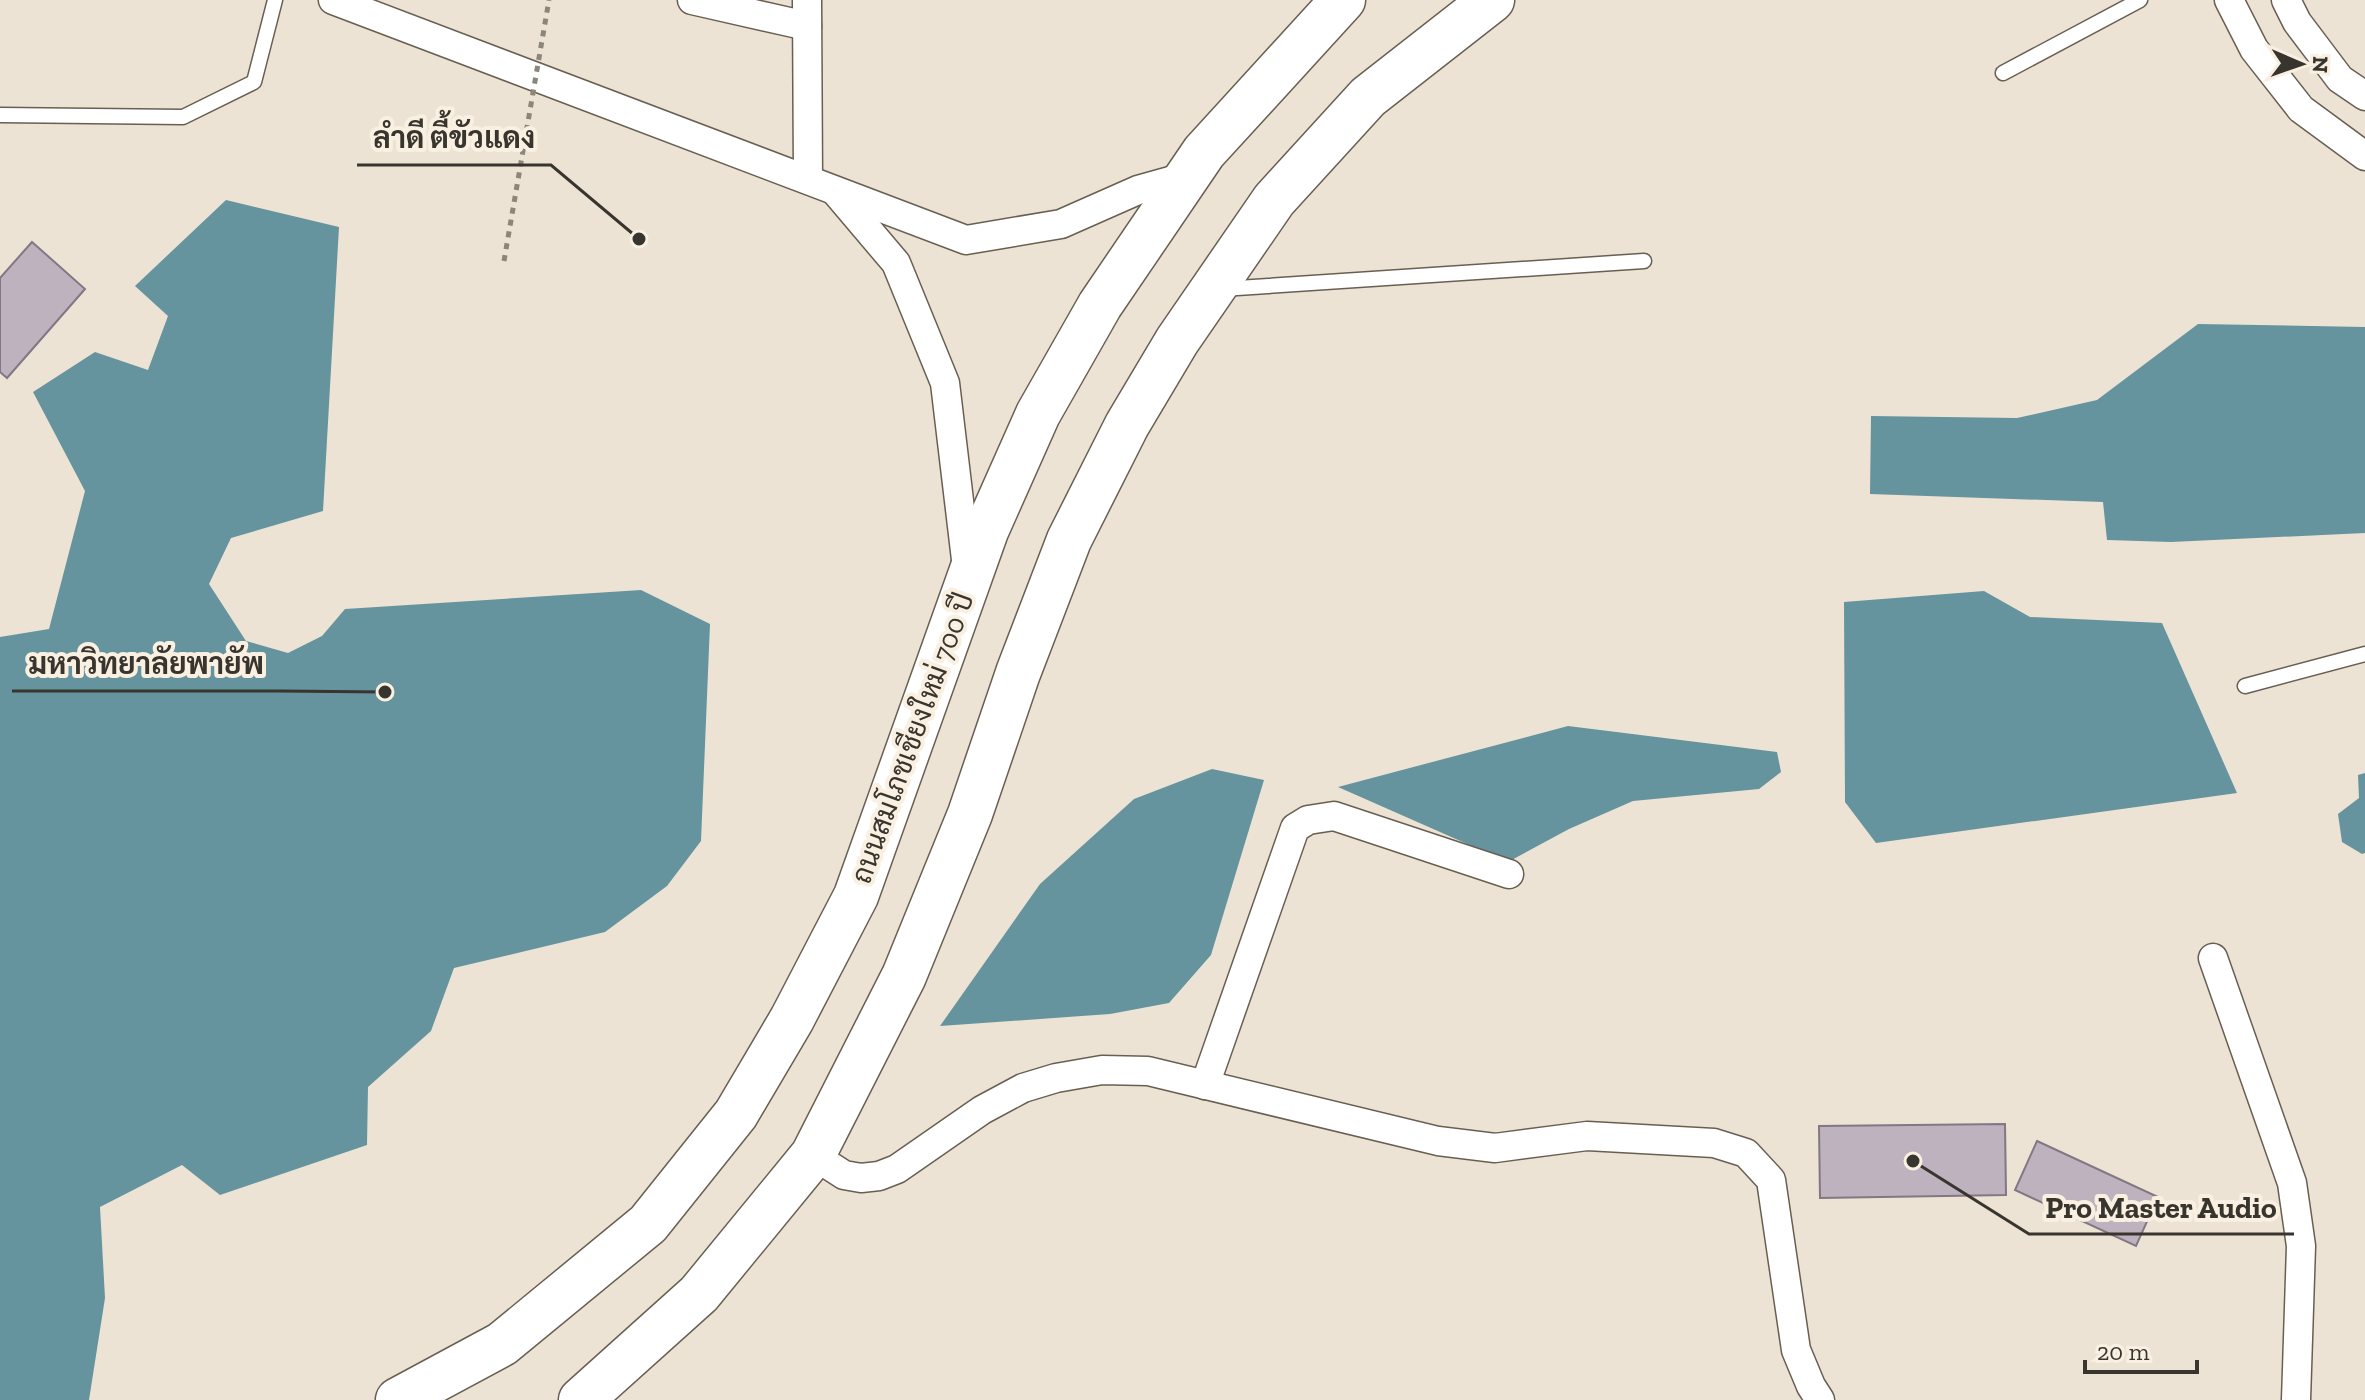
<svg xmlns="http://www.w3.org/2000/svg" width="2365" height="1400" font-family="'Zilla Slab',Sarabun,serif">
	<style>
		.water { fill: #65949e }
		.building { fill: #beb2bf; stroke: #827783; stroke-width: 2 }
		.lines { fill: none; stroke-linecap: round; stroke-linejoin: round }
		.lane-casing { stroke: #685f52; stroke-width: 17 }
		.street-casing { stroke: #685f52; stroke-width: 31 }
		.primary-casing { stroke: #685f52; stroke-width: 47 }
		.lane { stroke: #fff; stroke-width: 14 }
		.street { stroke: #fff; stroke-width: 28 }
		.primary { stroke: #fff; stroke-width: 44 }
		.path-bridge { stroke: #8b857a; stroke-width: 5; stroke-dasharray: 6 6; stroke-linecap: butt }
		.labels { text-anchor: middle; stroke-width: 8; stroke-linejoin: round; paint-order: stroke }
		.street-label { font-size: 28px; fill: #38342e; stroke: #faf0e1 }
		.leader { fill: none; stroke: #38342e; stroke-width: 3 }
		.callout-dot { fill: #38342e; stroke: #faf0e1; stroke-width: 3 }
		.callout-label { font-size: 30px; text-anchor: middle; font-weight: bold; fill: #38342e; stroke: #faf0e1; stroke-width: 8; stroke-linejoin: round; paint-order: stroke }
	</style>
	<rect width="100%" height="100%" fill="#ede3d4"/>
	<g class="water">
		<path d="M226 200 339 227 323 511 231 538 209 584 246 641 288 653 322 636 345 609 641 590 710 624 701 841 667 886 605 932 454 968 431 1031 368 1087 367 1145 220 1195 182 1165 100 1207 105 1298 89 1400H0V637L49 629 85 491 33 392 95 352 148 370 168 316 135 286Z"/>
		<path d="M2198 324 2365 327V533L2171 542 2107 540 2103 502 1870 494 1871 416 2017 418 2097 400Z"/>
		<path d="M1984 591 2030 617 2162 623 2237 793 1876 843 1845 802 1844 602Z"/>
		<path d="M1568 726 1777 752 1781 772 1759 789 1633 801 1569 829 1508 862 1338 787Z"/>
		<path d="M1212 769 1264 780 1211 955 1169 1003 1110 1014 940 1026 1040 884 1134 799Z"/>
		<path d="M2365 773V853L2362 854 2342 842 2338 814 2359 798 2358 775Z"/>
	</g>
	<g class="building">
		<path d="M32 242 85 289 7 378 0 372V278Z"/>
		<path d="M2005 1124 2006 1195 1820 1198 1819 1126Z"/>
		<path d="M2037 1141 2158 1197 2136 1246 2015 1190Z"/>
	</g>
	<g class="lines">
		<defs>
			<g id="lane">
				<path d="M2003 73 2140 0"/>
				<path d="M0 115 183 117 254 82 275 0"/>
				<path d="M1222 289 1644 261"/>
				<path d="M2245 686 2365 654"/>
			</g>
			<g id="street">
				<path d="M333 0 966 240 1061 224 1138 190 1188 176"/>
				<path d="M692 0 807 26"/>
				<path d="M807 0 808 179"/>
				<path d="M2229 0 2254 49 2301 109 2365 156"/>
				<path d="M2286 0 2297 22 2340 79 2365 96"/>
				<path d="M835 191 896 263 945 383 967 568"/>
				<path d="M2213 958 2292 1183 2301 1246 2296 1400"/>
				<path d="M1205 1085 1295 828 1308 820 1334 816 1509 874"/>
				<path d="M813 1155 844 1175 861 1178 879 1176 897 1169 982 1110 1023 1088 1056 1078 1102 1070 1148 1071 1438 1141 1495 1148 1587 1136 1714 1143 1746 1153 1771 1180 1796 1350 1811 1386 1820 1400"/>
			</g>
			<g id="primary">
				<path d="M398 1400 502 1344 648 1224 736 1114 792 1019 856 896 986 531 1038 414 1100 305 1204 152 1343 0"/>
				<path d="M581 1400 699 1294 813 1155 904 976 970 814 1018 673 1069 540 1127 425 1177 341 1274 200 1368 97 1492 0"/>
			</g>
		</defs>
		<use href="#lane" class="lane-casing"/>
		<use href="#street" class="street-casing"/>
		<use href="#primary" class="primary-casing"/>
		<use href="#lane" class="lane"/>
		<use href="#street" class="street"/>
		<use href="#primary" class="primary"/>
		<path class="path-bridge" d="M504 261 549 0"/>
	</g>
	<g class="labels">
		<g class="street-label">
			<text transform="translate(912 738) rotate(-70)" y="10">ถนนสมโภชเชียงใหม่ 700 ปี</text>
		</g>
	</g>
	<path class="leader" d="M639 239L551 165H357M385 692L280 691H12M1913 1161L2029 1234H2294"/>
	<g class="callout-dot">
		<circle cx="639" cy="239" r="8"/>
		<circle cx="385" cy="692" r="8"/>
		<circle cx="1913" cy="1161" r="8"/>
	</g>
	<g class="callout-label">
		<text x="454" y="148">ลำดี ตี้ขัวแดง</text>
		<text x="146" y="674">มหาวิทยาลัยพายัพ</text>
		<text x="2161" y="1218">Pro Master Audio</text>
	</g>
	<g transform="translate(2301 64) rotate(92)" stroke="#faf0e1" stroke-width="6" paint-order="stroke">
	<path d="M0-6L14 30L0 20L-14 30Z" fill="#38342e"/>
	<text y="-12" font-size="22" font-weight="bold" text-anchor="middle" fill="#38342e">N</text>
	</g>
	<path d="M2085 1360v12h112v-12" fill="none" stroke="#38342e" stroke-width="4"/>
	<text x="2097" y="1360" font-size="24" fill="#38342e" stroke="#faf0e1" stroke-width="6" paint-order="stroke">20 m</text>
</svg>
